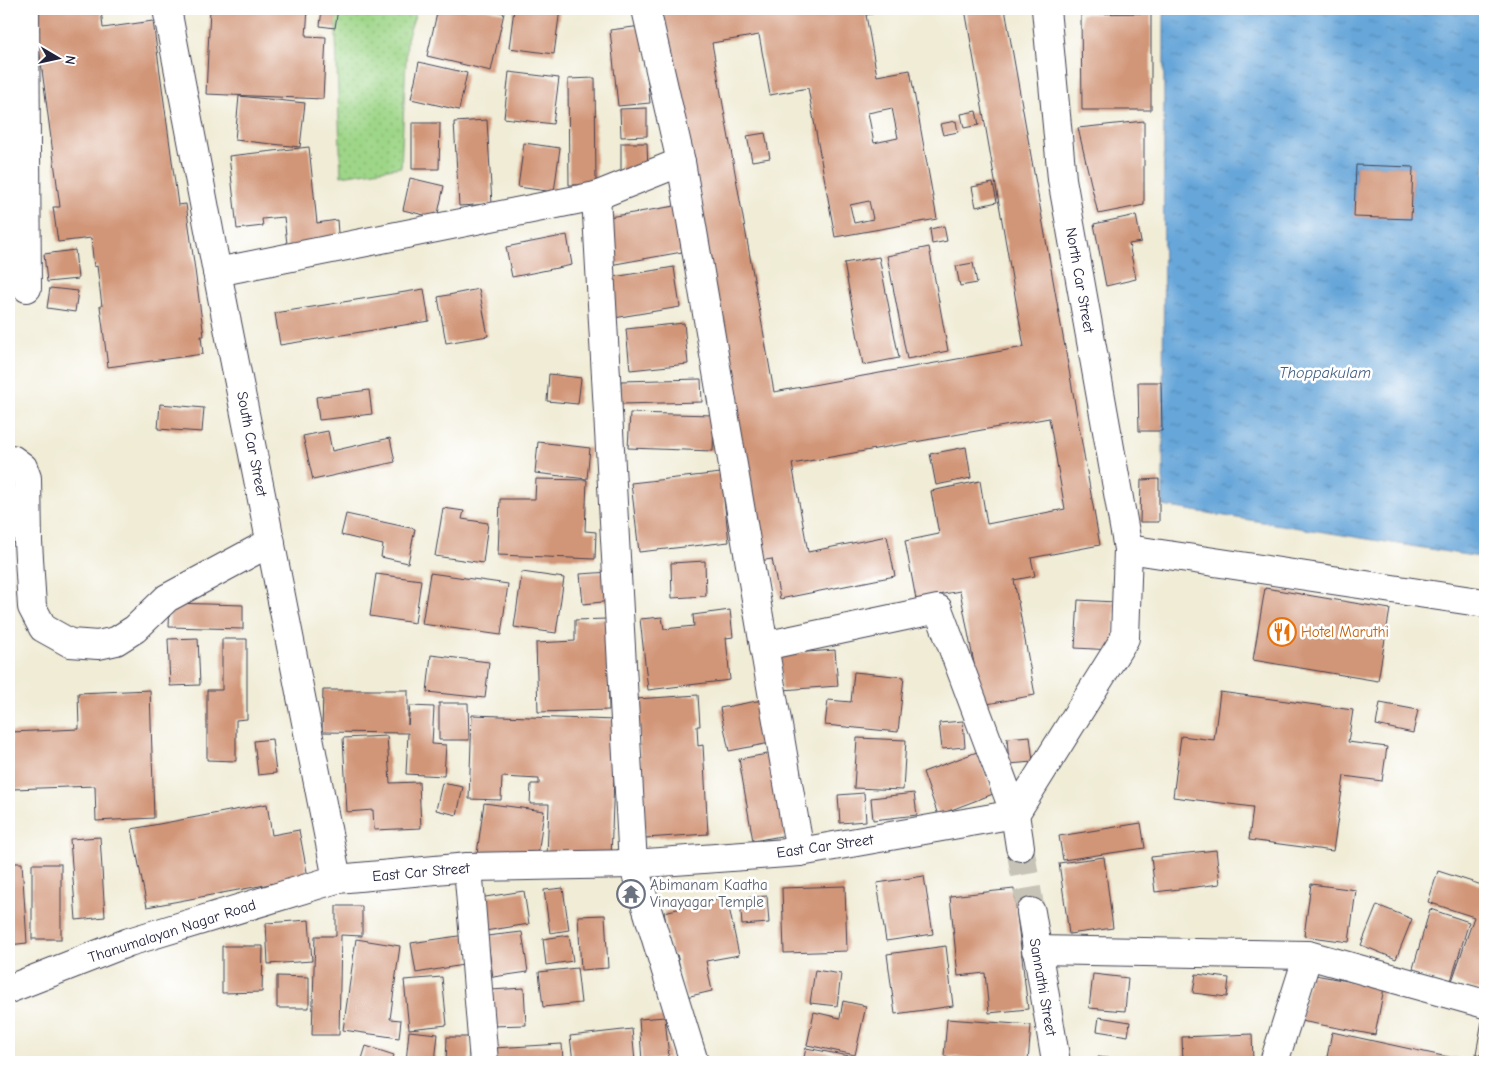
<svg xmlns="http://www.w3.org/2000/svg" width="1494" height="1071" font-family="'Comic Neue',sans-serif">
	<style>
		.park { fill: url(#park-dots); stroke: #607c62 }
		.water { fill: url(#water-ripples); stroke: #44648a; fill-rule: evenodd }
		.building { fill: #d19577; fill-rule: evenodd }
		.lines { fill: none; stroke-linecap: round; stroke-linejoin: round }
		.street-tunnel { stroke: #c7c4b7; stroke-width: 28; stroke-dasharray: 28 14; stroke-linecap: butt }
		.street-casing { stroke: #414052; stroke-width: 30 }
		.street { stroke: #fff; stroke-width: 28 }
		.labels { text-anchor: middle; stroke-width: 5; stroke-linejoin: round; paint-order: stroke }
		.street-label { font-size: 15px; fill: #22223b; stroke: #fff }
		.food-label { font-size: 15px; fill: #c56008; stroke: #fff; text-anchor: start }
		.worship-label { font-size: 15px; fill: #5b616d; stroke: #fff; text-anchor: start }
		.water-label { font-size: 16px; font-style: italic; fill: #415d82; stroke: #fff }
	</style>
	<defs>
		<pattern id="park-dots" width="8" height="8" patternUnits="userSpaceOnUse" patternTransform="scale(1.25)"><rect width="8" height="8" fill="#9ed688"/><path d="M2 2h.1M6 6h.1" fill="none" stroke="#88b776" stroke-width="1.8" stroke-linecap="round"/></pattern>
		<pattern id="water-ripples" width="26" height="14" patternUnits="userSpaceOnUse" patternTransform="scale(1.25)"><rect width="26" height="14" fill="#66a6d9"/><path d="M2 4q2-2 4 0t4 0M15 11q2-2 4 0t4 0" fill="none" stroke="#5487b1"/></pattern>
	</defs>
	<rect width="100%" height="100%" fill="#fff"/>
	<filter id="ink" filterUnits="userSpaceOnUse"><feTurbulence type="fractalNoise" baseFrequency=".02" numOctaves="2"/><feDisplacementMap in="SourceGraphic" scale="10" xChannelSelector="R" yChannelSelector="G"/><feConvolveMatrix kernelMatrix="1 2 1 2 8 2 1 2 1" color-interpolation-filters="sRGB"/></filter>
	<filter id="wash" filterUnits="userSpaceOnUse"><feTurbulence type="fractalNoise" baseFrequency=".0096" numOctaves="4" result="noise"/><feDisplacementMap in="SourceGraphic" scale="20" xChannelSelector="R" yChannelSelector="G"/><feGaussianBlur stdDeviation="1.12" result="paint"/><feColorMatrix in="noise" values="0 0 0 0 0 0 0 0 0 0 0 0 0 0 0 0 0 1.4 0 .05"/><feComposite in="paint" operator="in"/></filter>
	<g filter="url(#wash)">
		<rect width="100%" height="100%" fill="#f0ecd6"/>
		<path class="park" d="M335 9H417L407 39 401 167 341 176Z"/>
		<path class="water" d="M1164 9H1485V558L1163 506ZM1356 165 1413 167 1411 218 1354 217Z"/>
		<g id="blocks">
			<g class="building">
				<path d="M34 9H101L103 28 153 21 178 205 186 204 204 336H201L203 354 108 367 100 306H102L97 266 94 267 91 238 58 242 53 207H60Z"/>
				<path d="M210 9H308L306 36 326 37 323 99 206 94Z"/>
				<path d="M322 9H338L335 28 320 26Z"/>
				<path d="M438 9H486L504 13 491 71 427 56Z"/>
				<path d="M514 9H560L554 54 509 48Z"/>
				<path d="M660 9H896L866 15 877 76 910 70 937 219 835 237 808 88 770 95 759 35 712 43 774 392 1024 347 965 9H1005L1100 545 1031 558 1035 576 1014 580 1035 695 982 705 960 591 916 599 905 541 939 534 931 491 980 481 987 524 1065 509 1049 418 792 464 808 552 887 536 895 576 780 599 772 559 759 561ZM892 108 898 138 874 143 868 113ZM869 201 873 219 854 223 850 205Z"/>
				<path d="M1151 13V110H1082L1081 14Z"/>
				<path d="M642 26 650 103 618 106 610 30Z"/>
				<path d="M419 62 467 73 459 110 411 99Z"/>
				<path d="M509 72 559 78 553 124 504 118Z"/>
				<path d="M595 78 596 185H569L568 79Z"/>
				<path d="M239 96 305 103 300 147 235 140Z"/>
				<path d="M647 108V136L621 137 620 109Z"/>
				<path d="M976 111 979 125 964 128 961 114Z"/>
				<path d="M487 120 492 204 459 206 454 122Z"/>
				<path d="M956 121 958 132 943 135 940 124Z"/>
				<path d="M1144 121V205L1098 214 1078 128Z"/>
				<path d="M412 123H440L439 169H412Z"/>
				<path d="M765 133 770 158 752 161 747 136Z"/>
				<path d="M524 143 560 148 554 192 518 187Z"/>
				<path d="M621 143H647L648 171 621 172Z"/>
				<path d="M309 147 317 223 337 220 339 247 288 253 284 217 262 219 263 226 237 229 229 156Z"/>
				<path d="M9 151 12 152 10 180 9 179Z"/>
				<path d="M1356 165 1413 167 1411 219 1354 217Z"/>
				<path d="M410 178 444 186 437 218 403 210Z"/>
				<path d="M9 180 17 181 11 255H9Z"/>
				<path d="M993 183 997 202 976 207 972 187Z"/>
				<path d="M675 206 682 252 610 265 603 218Z"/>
				<path d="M1136 215 1141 242 1129 244 1136 279 1106 286 1094 224Z"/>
				<path d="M944 226 947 241 932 244 930 229Z"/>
				<path d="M567 235 572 265 512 277 506 247Z"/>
				<path d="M929 247 948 351 907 359 887 256Z"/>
				<path d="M75 250 78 279 47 282 44 254Z"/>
				<path d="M879 257 899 358 863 365 844 263Z"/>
				<path d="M17 258 19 289 9 290V259Z"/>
				<path d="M973 263 977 283 960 286 956 266Z"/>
				<path d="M674 267 680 307 614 318 608 278Z"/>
				<path d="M50 288 78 291 75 312 47 308Z"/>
				<path d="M424 289 429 321 280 345 275 313Z"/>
				<path d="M479 289 488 336 446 343 438 297Z"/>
				<path d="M684 323 688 364 630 370 626 329Z"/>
				<path d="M549 374 581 378 578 404 547 401Z"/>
				<path d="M701 379 702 402 621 404V381Z"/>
				<path d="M1138 382H1161L1162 431H1139Z"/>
				<path d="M369 390 372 414 319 420 316 397Z"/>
				<path d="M160 404 204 408 202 432 158 429Z"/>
				<path d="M630 413 714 415 713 451 628 448Z"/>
				<path d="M328 431 332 451 390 438 395 462 313 480 303 436Z"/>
				<path d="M538 442 590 448 587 479 535 473Z"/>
				<path d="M966 447 971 478 936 485 930 454Z"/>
				<path d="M721 473 729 542 639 552 631 483Z"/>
				<path d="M13 478 14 539H9V479Z"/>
				<path d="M536 479 587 480 585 531 596 532 595 559 498 555 500 499H535Z"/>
				<path d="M1159 479V522H1140L1141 480Z"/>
				<path d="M443 508 464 511 462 519 488 523 483 563 435 556Z"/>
				<path d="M346 514 415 529 408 563 381 557 383 545 341 535Z"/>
				<path d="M705 561 706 596 672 598 671 563Z"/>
				<path d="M522 572 564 578 556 633 514 627Z"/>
				<path d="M610 572 612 601 583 604 580 574Z"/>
				<path d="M430 573 508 584 501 635 422 624Z"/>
				<path d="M376 574 421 580 415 623 370 616Z"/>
				<path d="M1265 588 1390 609 1378 681 1253 660Z"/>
				<path d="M1078 600 1115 602 1113 650 1075 648Z"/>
				<path d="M170 603 243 605V629L169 627Z"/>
				<path d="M730 610 733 637 726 638 730 680 648 690 640 619 662 617 664 629 694 626 693 615Z"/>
				<path d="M607 619 609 710 538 712 536 643 575 641V620Z"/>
				<path d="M198 638 200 685 170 686 168 639Z"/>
				<path d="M222 639H247V719L236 720V761L207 760V690H222Z"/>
				<path d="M835 650 838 686 782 690 780 654Z"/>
				<path d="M431 655 489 662 485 698 427 692Z"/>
				<path d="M854 672 904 677 898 732 825 725 828 700 851 702Z"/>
				<path d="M150 690 154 818 96 821 95 786 13 789 11 732 79 729 78 693Z"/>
				<path d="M323 690H408V725L410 706 434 707 432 744 446 745 444 776 406 774 408 733 322 732Z"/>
				<path d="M1220 692 1353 710 1348 742 1387 747 1382 781 1344 776 1333 851 1249 840 1253 807 1173 797 1181 736 1214 740Z"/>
				<path d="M698 695 700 726H697L698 746 703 745 708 834 645 838 636 699Z"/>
				<path d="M762 700 770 743 729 751 720 708Z"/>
				<path d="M439 703H468L469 740H439Z"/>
				<path d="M1380 703 1418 710 1413 733 1376 725Z"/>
				<path d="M472 715 616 720 611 859 547 857 549 804H530L531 784H539V779L502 777 501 800 469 799Z"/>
				<path d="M963 721 965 747 942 749 939 723Z"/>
				<path d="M387 736 390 783 419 782 421 828 374 830 373 810 347 812 343 738Z"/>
				<path d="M1030 736 1033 762 1009 764 1007 738Z"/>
				<path d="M857 738 906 740 903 790 854 788Z"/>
				<path d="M272 739 276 773 258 775 254 741Z"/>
				<path d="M977 752 993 794 938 815 923 772Z"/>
				<path d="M773 753 787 835 753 841 739 759Z"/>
				<path d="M442 783 463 787 457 815 436 810Z"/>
				<path d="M864 793 866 821 840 823 838 795Z"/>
				<path d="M914 793 917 815 873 820 871 798Z"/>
				<path d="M484 803 544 811 536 870 476 861Z"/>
				<path d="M267 804 272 835 299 830 308 877 147 907 132 829Z"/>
				<path d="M1141 823 1145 848 1063 860 1059 836Z"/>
				<path d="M100 837 105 917 76 920 70 839Z"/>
				<path d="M1216 850 1220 884 1155 892 1151 857Z"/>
				<path d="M1104 857 1113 928 1069 934 1059 863Z"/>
				<path d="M9 863H22L27 943 9 945Z"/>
				<rect x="32" y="864" width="29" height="75"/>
				<path d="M1438 871 1485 886V977L1481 991 1452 981 1474 917 1428 902Z"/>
				<path d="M924 876 933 934 886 941 877 883Z"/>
				<path d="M1311 884 1356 890 1349 942 1304 936Z"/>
				<path d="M845 886 847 951 784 953 782 888Z"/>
				<path d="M563 888 569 930 550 933 544 890Z"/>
				<path d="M1014 889 1028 1009 989 1013 985 973 958 976 950 896Z"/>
				<path d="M524 891 529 924 485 931 479 898Z"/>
				<path d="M767 896 769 923 742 925 740 898Z"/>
				<path d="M727 898 739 955 706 961 712 991 686 997 677 954 672 955 664 912Z"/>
				<path d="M1377 905 1412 919 1396 959 1361 945Z"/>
				<path d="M336 906H362V936L341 935 339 1035H312L315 936H336Z"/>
				<path d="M1430 909 1469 922 1450 984 1412 972Z"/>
				<path d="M605 915 608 968 581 970 578 916Z"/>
				<path d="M309 920 312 961 268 964 266 923Z"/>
				<path d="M522 932 528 972 493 977 487 936Z"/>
				<path d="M465 935 469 964 416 973 411 943Z"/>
				<path d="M569 935 573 961 546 965 543 939Z"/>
				<path d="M356 939 400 946 390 1019 401 1020 399 1038 343 1030Z"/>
				<path d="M222 946H263L262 992 222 993Z"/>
				<path d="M946 946 953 1006 895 1014 887 954Z"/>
				<path d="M577 968 581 1003 543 1007 539 972Z"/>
				<path d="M815 970 841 974 837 1006 810 1003Z"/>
				<path d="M1093 974 1128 978 1125 1011 1089 1008Z"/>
				<path d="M1196 974 1229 978 1227 997 1193 993Z"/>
				<path d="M1310 974 1384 988 1375 1035 1301 1021Z"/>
				<path d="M277 976 309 977V1008H277Z"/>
				<path d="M442 977 447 1025 409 1029 404 980Z"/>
				<path d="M524 988 526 1025 492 1026 491 990Z"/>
				<path d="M843 1001 866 1006 855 1055 807 1045 814 1012 840 1018Z"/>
				<path d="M1483 1015 1485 1016V1056L1476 1054Z"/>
				<path d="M665 1017 669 1058 642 1061 639 1019Z"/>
				<path d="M1099 1017 1130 1022 1128 1036 1097 1031Z"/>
				<path d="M947 1019 1031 1025 1028 1062 944 1056Z"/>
				<path d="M632 1029 635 1062H573L570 1036Z"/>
				<path d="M409 1031 438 1034 435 1062H406Z"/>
				<path d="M1332 1032 1466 1061V1062H1326Z"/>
				<path d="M1252 1034 1253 1062H1183L1182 1037Z"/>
				<path d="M447 1037H469V1062H446Z"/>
				<path d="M562 1044 563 1062H495L494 1048Z"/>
				<path d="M366 1046 394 1055 392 1062H361Z"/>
				<path d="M806 1048 849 1056 848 1062H803Z"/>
				<path d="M1098 1057 1135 1061V1062H1098Z"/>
			</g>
		</g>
	</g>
	<g filter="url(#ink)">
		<use href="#blocks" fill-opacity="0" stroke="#414052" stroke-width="1"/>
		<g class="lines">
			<path class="street-tunnel" d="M1020 847 1031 912"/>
			<defs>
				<g id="street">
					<path d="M25 9 27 288"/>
					<path d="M167 9 217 272 337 879"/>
					<path d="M646 9 681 162 764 646 938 609 1015 814 1020 847"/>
					<path d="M596 196 633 864 694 1062"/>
					<path d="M217 272 596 196 681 162"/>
					<path d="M9 459H12L23 467 27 478 28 542 32 607 43 628 70 643 98 645 116 641 135 629 167 598 271 542"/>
					<path d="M1128 549 1485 603"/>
					<path d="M764 646 800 852"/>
					<path d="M468 867 484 1062"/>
					<path d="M1031 912 1056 1062"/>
					<path d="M1036 950 1308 955 1485 1004"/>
					<path d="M9 989 129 942 337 879 468 867 633 864 800 852 1015 814 1125 638 1128 549 1062 179 1046 9"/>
					<path d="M1274 1062 1308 955"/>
				</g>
			</defs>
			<use href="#street" class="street-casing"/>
			<use href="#street" class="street"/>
		</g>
	</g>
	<defs>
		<symbol id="restaurant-ring" viewBox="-11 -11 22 22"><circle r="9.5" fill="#fff" stroke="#e8710a" stroke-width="1.5"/><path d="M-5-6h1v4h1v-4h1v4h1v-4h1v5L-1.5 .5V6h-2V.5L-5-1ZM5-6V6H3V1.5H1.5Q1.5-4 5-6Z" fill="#e8710a"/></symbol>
		<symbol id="temple-ring" viewBox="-11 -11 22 22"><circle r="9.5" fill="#fff" stroke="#6b7280" stroke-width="1.5"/><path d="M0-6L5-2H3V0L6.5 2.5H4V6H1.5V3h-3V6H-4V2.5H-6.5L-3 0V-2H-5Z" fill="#6b7280"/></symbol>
	</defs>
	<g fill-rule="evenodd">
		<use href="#restaurant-ring" x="1266" y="616" width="32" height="32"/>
		<use href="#temple-ring" x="615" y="878" width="32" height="32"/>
	</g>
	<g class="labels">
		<g class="street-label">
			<text transform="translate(1080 280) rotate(80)" y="5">North Car Street</text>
			<text transform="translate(252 444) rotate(79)" y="5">South Car Street</text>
			<text transform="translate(825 846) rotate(-8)" y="5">East Car Street</text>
			<text transform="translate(421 872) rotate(-5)" y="5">East Car Street</text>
			<text transform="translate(172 931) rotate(-18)" y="5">Thanumalayan Nagar Road</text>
			<text transform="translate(1043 987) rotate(80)" y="5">Sannathi Street</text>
		</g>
		<g class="food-label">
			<text x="1301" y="637">Hotel Maruthi</text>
		</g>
		<g class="worship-label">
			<text x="650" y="890">Abimanam Kaatha<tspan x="650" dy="17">Vinayagar Temple</tspan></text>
		</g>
		<g class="water-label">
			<text x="1325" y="378">Thoppakulam</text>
		</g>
	</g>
	<rect width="1494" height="1071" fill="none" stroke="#fff" stroke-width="30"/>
	<g transform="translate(58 58) rotate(99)" stroke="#ffffff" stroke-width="4" paint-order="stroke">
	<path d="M0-4L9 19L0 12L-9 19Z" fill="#22223b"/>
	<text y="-8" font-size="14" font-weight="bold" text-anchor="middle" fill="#22223b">N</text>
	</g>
</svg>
